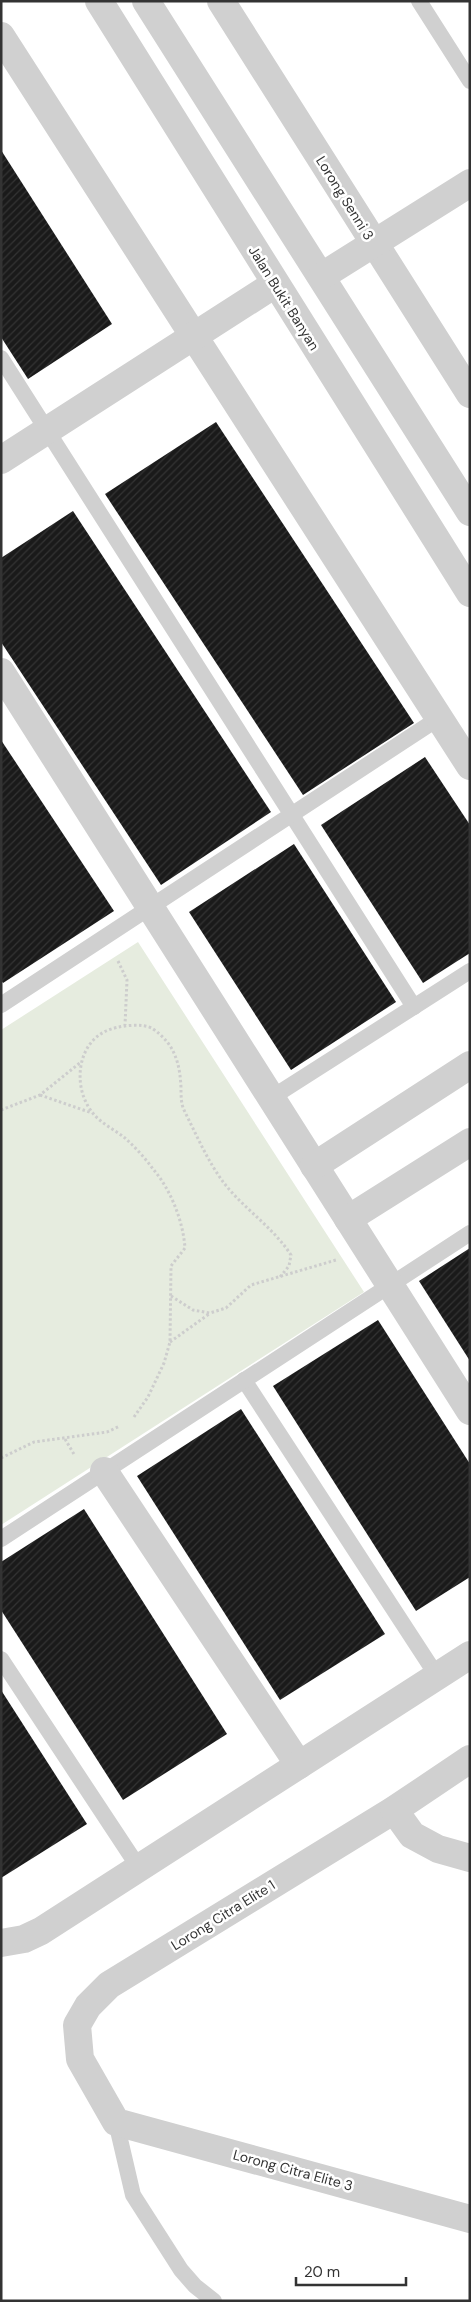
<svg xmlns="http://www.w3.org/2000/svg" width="471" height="2302" font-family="'DM Sans',sans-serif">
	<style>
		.green { fill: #e6ecdf }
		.building { fill: url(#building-hatch) }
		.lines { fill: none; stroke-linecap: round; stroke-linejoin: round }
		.path { stroke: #cdcdcd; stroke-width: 3; stroke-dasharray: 2.5 2.5; stroke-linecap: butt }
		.lane { stroke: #d0d0d0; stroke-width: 16 }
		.street { stroke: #d0d0d0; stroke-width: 28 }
		.labels { text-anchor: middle; stroke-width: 5; stroke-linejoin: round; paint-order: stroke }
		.street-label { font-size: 14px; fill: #333; stroke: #fff }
	</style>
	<defs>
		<pattern id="building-hatch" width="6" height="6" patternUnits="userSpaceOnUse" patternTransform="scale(1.25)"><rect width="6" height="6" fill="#1a1a1a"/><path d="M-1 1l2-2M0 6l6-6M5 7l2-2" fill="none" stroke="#333"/></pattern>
	</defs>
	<rect width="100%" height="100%" fill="#fff"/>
	<path class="green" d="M138 942 364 1292 1 1525V1030Z"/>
	<g class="building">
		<path d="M1 150 112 324 28 379 1 337Z"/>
		<path d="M216 422 414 723 303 795 105 494Z"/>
		<path d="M73 511 271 812 161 885 1 642V558Z"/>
		<path d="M1 740 114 911 3 983 1 980Z"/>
		<path d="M425 757 470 825V953L423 983 321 825Z"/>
		<path d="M294 844 396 1002 291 1070 189 912Z"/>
		<path d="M470 1248V1361L419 1281Z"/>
		<path d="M378 1320 470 1464V1577L416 1611 273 1386Z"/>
		<path d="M241 1409 385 1634 280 1700 137 1476Z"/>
		<path d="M84 1509 227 1734 123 1800 1 1610V1562Z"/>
		<path d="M1 1690 87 1824 1 1878Z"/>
	</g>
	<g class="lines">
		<g class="path">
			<path d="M118 961 127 980 125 1025"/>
			<path d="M40 1095 92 1113"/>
			<path d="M1 1110 40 1095 81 1062"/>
			<path d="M171 1296 193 1310 210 1313 226 1308 251 1285 336 1260"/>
			<path d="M170 1342 209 1314"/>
			<path d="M134 1417 148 1397 164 1363 170 1342 171 1266 185 1248C183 1221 171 1190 153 1169 145 1158 135 1147 125 1138 115 1130 100 1123 92 1112 73 1088 76 1045 106 1031 116 1026 144 1022 153 1029 175 1044 180 1064 181 1088 181 1096 181 1104 184 1110 196 1134 208 1162 224 1183 244 1209 273 1227 291 1255L289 1266 280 1277"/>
			<path d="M65 1439 75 1456"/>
			<path d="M1 1458 34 1442 107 1432 120 1426"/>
		</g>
		<g class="lane">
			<path d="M419 1 470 81"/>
			<path d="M1 358 414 1007"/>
			<path d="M1 1005 439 718"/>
			<path d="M271 1098 470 971"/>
			<path d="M244 1380 437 1676"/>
			<path d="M1 1539 470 1233"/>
			<path d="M1 1659 139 1868"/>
			<path d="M116 2122 133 2195 181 2270 195 2286 214 2301"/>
		</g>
		<g class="street">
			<path d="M99 1 470 593"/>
			<path d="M146 1 470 512"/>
			<path d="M221 1 470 394"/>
			<path d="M1 36 470 766"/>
			<path d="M322 276 470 183"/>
			<path d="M1 460 275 284"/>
			<path d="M1 672 470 1411"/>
			<path d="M314 1166 470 1065"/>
			<path d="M348 1219 470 1142"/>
			<path d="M104 1471 299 1765"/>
			<path d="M470 1759 394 1810 109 1985 88 2006 77 2025 80 2059 116 2122 470 2219"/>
			<path d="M394 1810 412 1835 438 1849 470 1858"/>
			<path d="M1 1943 24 1939 41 1931 470 1655"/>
		</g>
	</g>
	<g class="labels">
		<g class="street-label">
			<text transform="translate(345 198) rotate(58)" y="5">Lorong Senni 3</text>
			<text transform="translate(284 298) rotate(58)" y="5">Jalan Bukit Banyan</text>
			<text transform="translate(223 1915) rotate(-32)" y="5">Lorong Citra Elite 1</text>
			<text transform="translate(293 2170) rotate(15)" y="5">Lorong Citra Elite 3</text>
		</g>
	</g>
	<rect width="471" height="2302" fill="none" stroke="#333333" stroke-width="5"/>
	<path d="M296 2277v8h110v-8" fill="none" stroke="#333333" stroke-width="2.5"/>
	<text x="304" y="2277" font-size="15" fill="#333333" stroke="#ffffff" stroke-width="4" paint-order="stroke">20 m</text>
</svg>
